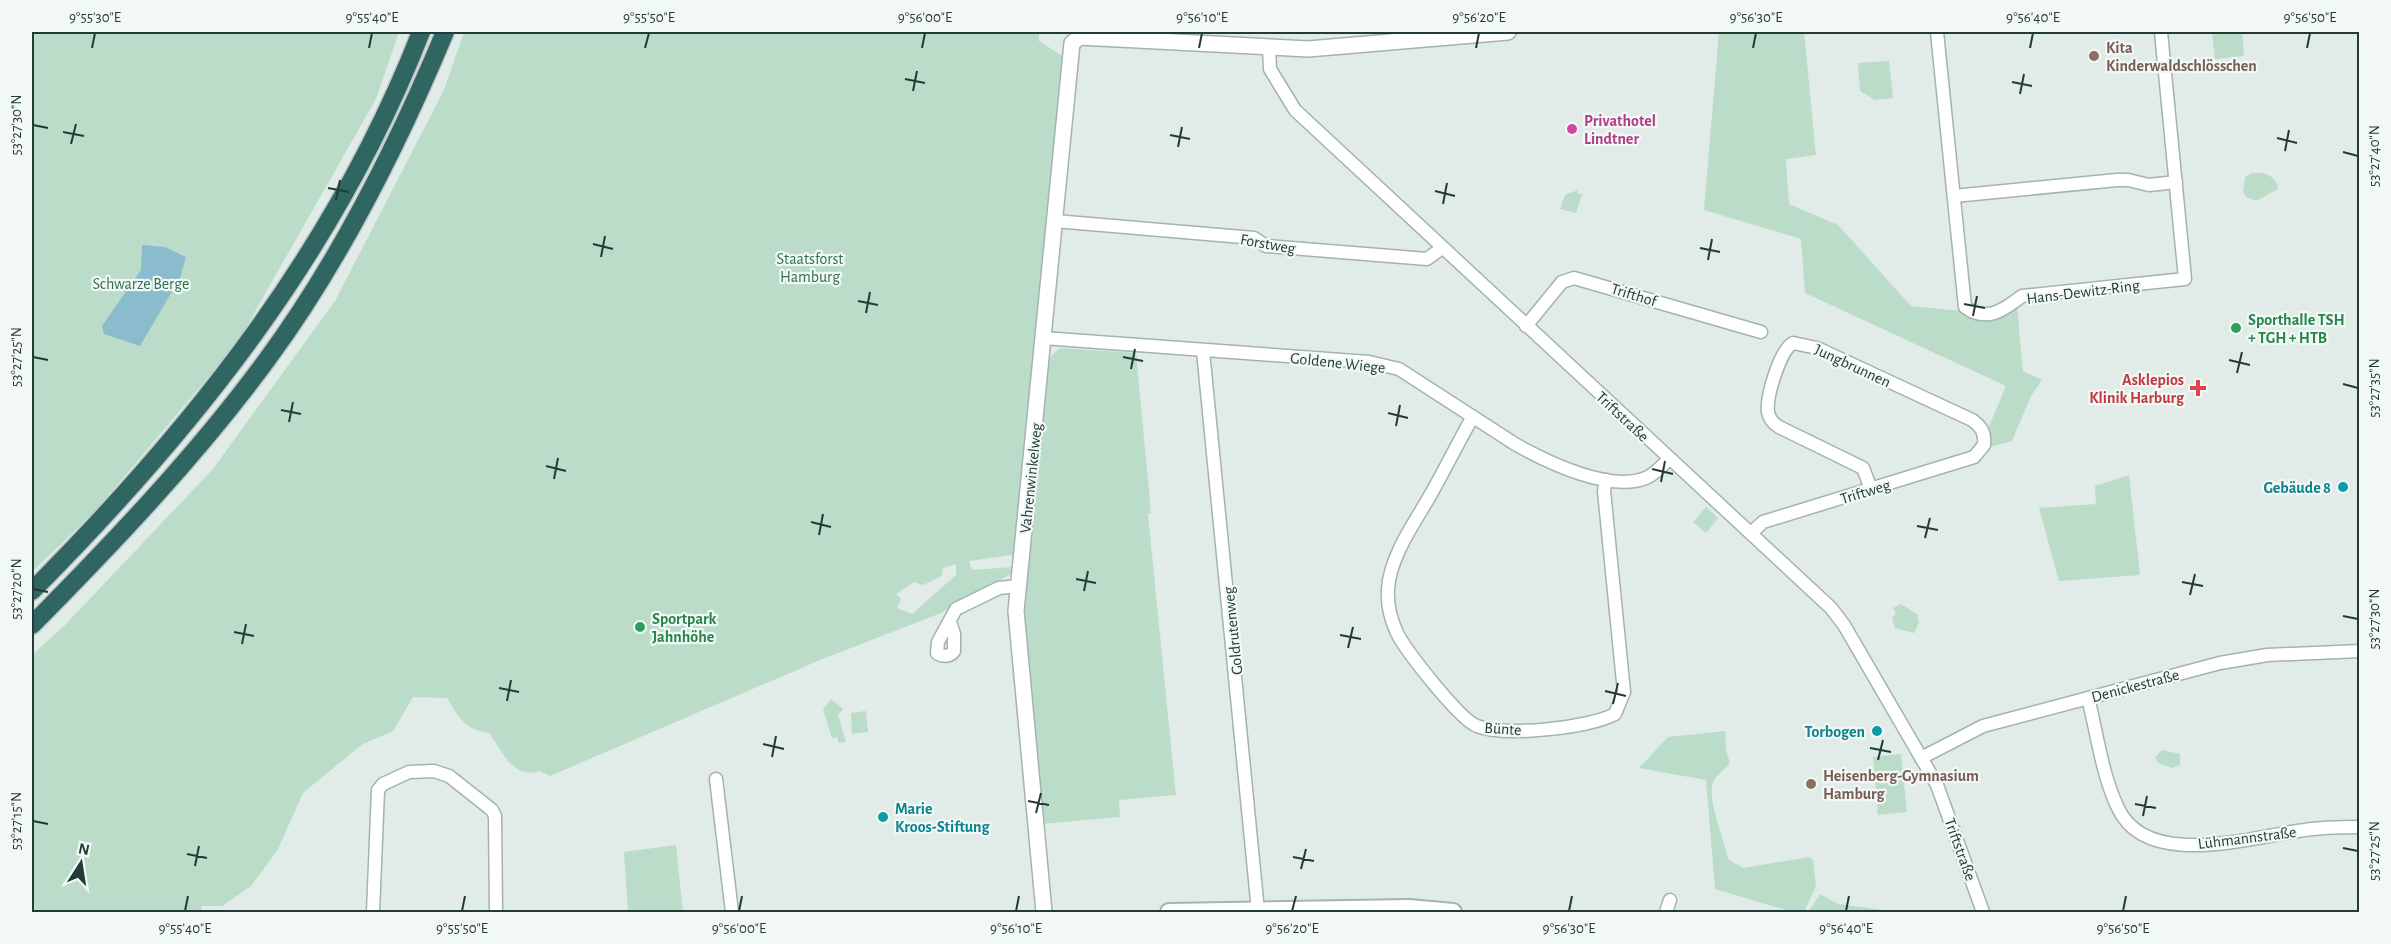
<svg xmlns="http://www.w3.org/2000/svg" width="2391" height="944" font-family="'Alegreya Sans',sans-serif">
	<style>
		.green { fill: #bbdcc8; fill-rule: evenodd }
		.water { fill: #8bbcce }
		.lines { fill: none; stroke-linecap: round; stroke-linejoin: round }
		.minor-casing { stroke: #a4b3b0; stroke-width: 15 }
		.tertiary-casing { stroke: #a4b3b0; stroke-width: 18 }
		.secondary-casing { stroke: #a0b6b1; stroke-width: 20 }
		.motorway-casing { stroke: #c1c8c7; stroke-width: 21 }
		.minor { stroke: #fff; stroke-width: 12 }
		.tertiary { stroke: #fff; stroke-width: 15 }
		.secondary { stroke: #fff; stroke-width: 16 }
		.motorway { stroke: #2f6662; stroke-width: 18 }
		.ticks { fill: none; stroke: #223b38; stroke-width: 2 }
		.education-dot { fill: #8d6e63; stroke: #f2f8f5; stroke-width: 2 }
		.hotel-dot { fill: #d1479c; stroke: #f2f8f5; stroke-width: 2 }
		.leisure-dot { fill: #2e9e5b; stroke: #f2f8f5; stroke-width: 2 }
		.health-dot { fill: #e0444e; stroke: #f2f8f5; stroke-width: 2 }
		.culture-dot { fill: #0f9aa8; stroke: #f2f8f5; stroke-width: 2 }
		.labels { text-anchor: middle; stroke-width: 4.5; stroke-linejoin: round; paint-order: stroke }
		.education-label { font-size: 16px; font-weight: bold; fill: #785e54; stroke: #f2f8f5; text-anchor: start }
		.hotel-label { font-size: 16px; font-weight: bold; fill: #b23c85; stroke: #f2f8f5; text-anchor: start }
		.street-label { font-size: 16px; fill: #223b38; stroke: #f2f8f5 }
		.park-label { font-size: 16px; fill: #2e7050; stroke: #f2f8f5 }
		.leisure-label { font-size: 16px; font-weight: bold; fill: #27864d; stroke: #f2f8f5; text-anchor: start }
		.health-label { font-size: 16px; font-weight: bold; fill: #be3a42; stroke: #f2f8f5; text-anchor: end }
		.culture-label { font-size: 16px; font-weight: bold; fill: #0d838f; stroke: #f2f8f5; text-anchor: end }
		.neatline { fill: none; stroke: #223b38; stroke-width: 2 }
		.ticks-label { font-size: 15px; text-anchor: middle; fill: #223b38 }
	</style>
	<rect width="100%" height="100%" fill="#e1ebe8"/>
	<g class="green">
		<path d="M32 32H399L376 99 237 343 95 511 32 572Z"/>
		<path d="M464 32H1039V41L1061 55 1065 64 1016 557 1011 574 941 613 820 660 550 776 540 771C512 779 504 753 489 733 466 730 458 717 447 698L413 697 393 731 361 745 303 793 277 851 251 886 222 906H201L202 912H32V655L65 625 213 469 335 301 444 90ZM1012 555 1013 567 972 570 969 561ZM956 564V575L912 614 897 608 901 599 896 594 914 582 923 585 942 576 943 568Z"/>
		<path d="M1719 32H1804L1816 155 1786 159 1789 204 1838 225 1911 306 1961 311C1976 327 1999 312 2017 306L2023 371 2042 380 2031 396 2012 441 1989 447 1988 429 2006 386 1805 293 1801 239 1704 210Z"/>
		<path d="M2212 32H2242L2244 56 2215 59Z"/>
		<path d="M1889 61 1893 98 1875 100 1860 91 1858 63Z"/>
		<path d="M2252 173C2264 172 2276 175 2278 189L2256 201 2246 197 2243 191 2245 177Z"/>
		<path d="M1578 190 1577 193 1582 194 1576 213 1560 209 1565 195Z"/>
		<path d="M1060 348 1136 353 1151 513 1148 514 1176 795 1119 800 1120 817 1042 824 1024 610 1049 358Z"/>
		<path d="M2129 475 2140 575 2059 581 2039 508 2096 504 2095 486Z"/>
		<path d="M1706 507 1718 518 1706 533 1693 522Z"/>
		<path d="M1901 604 1917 614 1919 622 1914 633 1895 628 1892 618 1896 613 1893 608Z"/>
		<path d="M831 699 843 709 838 715 846 742 839 743 837 737 832 738 823 709Z"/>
		<path d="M866 711 868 732 852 734 851 713Z"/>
		<path d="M1725 731 1726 750 1730 763C1726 768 1717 775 1714 780 1705 797 1725 841 1728 859L1743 868 1809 857 1813 860 1816 886 1805 910 1809 911 1820 894 1838 904 1884 910 1885 912H1793L1715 889 1706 780 1639 768 1668 737Z"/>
		<path d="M2162 750 2180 754V765L2173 768 2158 763 2155 757Z"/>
		<path d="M1901 754 1907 812 1878 815 1873 757Z"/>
		<path d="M676 845 683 912H628L624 852Z"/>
	</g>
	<path class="water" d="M142 245 165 247 186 257 180 278 140 346 104 334 102 326 141 270Z"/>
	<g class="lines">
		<defs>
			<g id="minor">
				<path d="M1937 32 1965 307C1986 323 2004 310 2022 296L2185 279 2161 32"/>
				<path d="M1269 47 1270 69 1295 110 1831 608 1844 625 1937 785 1983 912"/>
				<path d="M1954 196 2117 180H2128L2149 185 2176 182"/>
				<path d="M1055 221 1254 238 1266 246 1427 259 1442 248"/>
				<path d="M1526 326 1562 282 1574 278 1761 332"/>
				<path d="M1043 338 1369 362 1399 369 1515 444C1547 462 1612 494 1648 477 1656 473 1663 465 1669 459"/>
				<path d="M1203 351 1258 911"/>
				<path d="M1472 418C1458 443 1445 469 1431 494 1415 522 1390 556 1388 589 1387 603 1391 620 1397 633 1406 651 1460 720 1477 726 1504 737 1589 728 1615 714L1624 692 1604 491 1606 480"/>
				<path d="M1751 533 1763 522 1974 457 1984 445C1985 433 1982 427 1972 420L1817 348 1793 343C1780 350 1766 397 1768 412 1769 419 1773 423 1779 427L1863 468 1871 489"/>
				<path d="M950 622 954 634V651C950 657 942 657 937 653L938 642 956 609 999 588 1018 586"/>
				<path d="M2088 698C2097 733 2102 775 2118 808 2147 871 2253 836 2305 830 2323 827 2341 827 2360 827"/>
				<path d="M1921 758 1983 726 2220 663 2267 655 2360 651"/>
				<path d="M716 779 732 912"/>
				<path d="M373 912 378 790 383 784 409 772 434 771 449 776 492 810 495 816 496 912"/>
				<path d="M1666 912 1670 900"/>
			</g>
			<path id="tertiary" d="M1044 912 1016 611 1072 43 1080 37 1308 49 1508 32"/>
			<path id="secondary" d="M1169 912 1409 908 1453 912"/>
			<g id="motorway">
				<path d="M32 591C195 427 336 250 421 32"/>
				<path d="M32 625C114 542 196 456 266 361 340 261 397 147 445 32"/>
			</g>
		</defs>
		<use href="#minor" class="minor-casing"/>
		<use href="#tertiary" class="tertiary-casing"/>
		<use href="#secondary" class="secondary-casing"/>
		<use href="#motorway" class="motorway-casing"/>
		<use href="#minor" class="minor"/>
		<use href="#tertiary" class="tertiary"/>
		<use href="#secondary" class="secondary"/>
		<use href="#motorway" class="motorway"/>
	</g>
	<path class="ticks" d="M92 48 95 33M369 48 372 33M645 48 649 33M922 48 925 33M1199 48 1202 33M1476 48 1479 33M1753 48 1756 33M2030 48 2033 33M2307 48 2310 33M905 79 925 83M2012 82 2032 86M913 91 917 71M2020 94 2024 74M33 125 48 128M63 132 84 136M1170 135 1190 139M2277 138 2297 143M71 144 76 124M1178 147 1182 127M2285 151 2289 130M2343 152 2358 156M328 188 349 192M1435 191 1455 196M336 200 340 180M1443 204 1447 183M593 244 613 249M1700 248 1720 252M601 257 605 236M1708 260 1712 239M858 301 878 305M1964 304 1985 308M866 313 870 292M1973 316 1977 296M33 357 48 360M1123 357 1143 361M2229 360 2250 365M1131 369 1135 349M2237 373 2242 352M2343 384 2358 388M281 410 301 414M1388 413 1408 418M289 422 293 402M1396 426 1400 405M546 466 566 471M1652 469 1673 474M554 479 558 458M1661 482 1665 461M811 522 831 527M1917 526 1938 530M819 535 823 514M1925 538 1930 518M1076 579 1096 583M2182 582 2203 586M33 589 48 592M1084 591 1088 571M2190 595 2195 574M2343 616 2358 619M234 632 254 636M1340 635 1361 639M242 644 246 624M1348 648 1353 627M499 688 519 692M1605 691 1626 696M507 701 511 680M1613 704 1618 683M763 744 784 749M1870 748 1891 752M772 757 776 736M1878 760 1883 740M1028 801 1049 805M2135 804 2156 808M1036 813 1041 793M2143 816 2147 796M33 821 48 824M2343 848 2358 851M187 854 207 858M1293 857 1314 861M195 866 199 846M1301 869 1306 849M185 911 188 896M462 911 465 896M739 911 742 896M1016 911 1019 896M1292 911 1296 896M1569 911 1572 896M1846 911 1849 896M2123 911 2126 896"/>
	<g class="education-dot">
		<circle cx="2094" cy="56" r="6"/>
		<circle cx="1811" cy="784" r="6"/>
	</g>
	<circle class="hotel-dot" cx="1572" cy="129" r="6"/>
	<g class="leisure-dot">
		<circle cx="2236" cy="328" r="6"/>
		<circle cx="640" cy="627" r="6"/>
	</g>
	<path class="health-dot" d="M2195 379h6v6h6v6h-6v6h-6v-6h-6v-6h6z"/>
	<g class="culture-dot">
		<circle cx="2343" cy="487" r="6"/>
		<circle cx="1877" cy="731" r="6"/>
		<circle cx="883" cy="817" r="6"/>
	</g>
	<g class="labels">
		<g class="education-label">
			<text x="2106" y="53">Kita<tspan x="2106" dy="18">Kinderwaldschlösschen</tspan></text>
			<text x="1823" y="781">Heisenberg-Gymnasium<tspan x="1823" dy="18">Hamburg</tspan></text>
		</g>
		<g class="hotel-label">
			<text x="1584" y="126">Privathotel<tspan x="1584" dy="18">Lindtner</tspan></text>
		</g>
		<g class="street-label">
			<text transform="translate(1268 243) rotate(10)" y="6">Forstweg</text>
			<text transform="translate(2083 291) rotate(-7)" y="6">Hans-Dewitz-Ring</text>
			<text transform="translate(1634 294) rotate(17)" y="6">Trifthof</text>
			<text transform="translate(1338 362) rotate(6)" y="6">Goldene Wiege</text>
			<text transform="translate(1853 365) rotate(25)" y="6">Jungbrunnen</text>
			<text transform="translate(1623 416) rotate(43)" y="6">Triftstraße</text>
			<text transform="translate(1030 478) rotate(-84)" y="6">Vahrenwinkelweg</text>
			<text transform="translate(1865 491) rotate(-17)" y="6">Triftweg</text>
			<text transform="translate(1232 631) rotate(-96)" y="6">Goldrutenweg</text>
			<text transform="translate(2135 685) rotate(-15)" y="6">Denickestraße</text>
			<text transform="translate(1503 728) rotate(4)" y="6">Bünte</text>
			<text transform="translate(2247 837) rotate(-7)" y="6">Lühmannstraße</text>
			<text transform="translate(1961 849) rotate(70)" y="6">Triftstraße</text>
		</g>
		<g class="park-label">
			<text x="810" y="264">Staatsforst<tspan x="810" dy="18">Hamburg</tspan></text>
			<text x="141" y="289">Schwarze Berge</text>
		</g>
		<g class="leisure-label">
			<text x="2248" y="325">Sporthalle TSH<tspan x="2248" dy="18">+ TGH + HTB</tspan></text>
			<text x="652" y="624">Sportpark<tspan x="652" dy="18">Jahnhöhe</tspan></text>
		</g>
		<g class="health-label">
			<text x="2184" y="385">Asklepios<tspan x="2184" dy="18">Klinik Harburg</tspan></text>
		</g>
		<g class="culture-label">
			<text x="2331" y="493">Gebäude 8</text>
			<text x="1865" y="737">Torbogen</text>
			<text x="895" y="814" text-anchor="start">Marie<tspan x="895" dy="18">Kroos-Stiftung</tspan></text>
		</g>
	</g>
	<rect width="2391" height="944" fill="none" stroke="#f2f8f5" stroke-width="66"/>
	<g transform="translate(81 863) rotate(12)" stroke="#f2f8f5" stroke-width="4.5" paint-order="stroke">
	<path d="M0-4.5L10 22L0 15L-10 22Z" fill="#223b38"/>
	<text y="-9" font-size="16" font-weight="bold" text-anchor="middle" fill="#223b38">N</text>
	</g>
	<rect x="33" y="33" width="2325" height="878" class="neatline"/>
	<g class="ticks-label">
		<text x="95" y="22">9°55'30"E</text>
		<text x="372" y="22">9°55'40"E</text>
		<text x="649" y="22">9°55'50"E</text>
		<text x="925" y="22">9°56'00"E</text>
		<text x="1202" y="22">9°56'10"E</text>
		<text x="1479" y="22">9°56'20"E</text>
		<text x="1756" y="22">9°56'30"E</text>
		<text x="2033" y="22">9°56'40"E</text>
		<text x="2310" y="22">9°56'50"E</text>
		<text transform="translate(16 125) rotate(-90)" y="5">53°27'30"N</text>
		<text transform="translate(2374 156) rotate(-90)" y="5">53°27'40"N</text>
		<text transform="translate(16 357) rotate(-90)" y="5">53°27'25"N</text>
		<text transform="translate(2374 388) rotate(-90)" y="5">53°27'35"N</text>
		<text transform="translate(16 589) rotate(-90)" y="5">53°27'20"N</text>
		<text transform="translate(2374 619) rotate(-90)" y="5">53°27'30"N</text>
		<text transform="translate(16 821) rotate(-90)" y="5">53°27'15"N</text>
		<text transform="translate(2374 851) rotate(-90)" y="5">53°27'25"N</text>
		<text x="185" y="933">9°55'40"E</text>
		<text x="462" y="933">9°55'50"E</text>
		<text x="739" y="933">9°56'00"E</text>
		<text x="1016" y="933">9°56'10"E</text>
		<text x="1292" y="933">9°56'20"E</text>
		<text x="1569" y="933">9°56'30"E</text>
		<text x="1846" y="933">9°56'40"E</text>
		<text x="2123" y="933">9°56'50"E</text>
	</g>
</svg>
